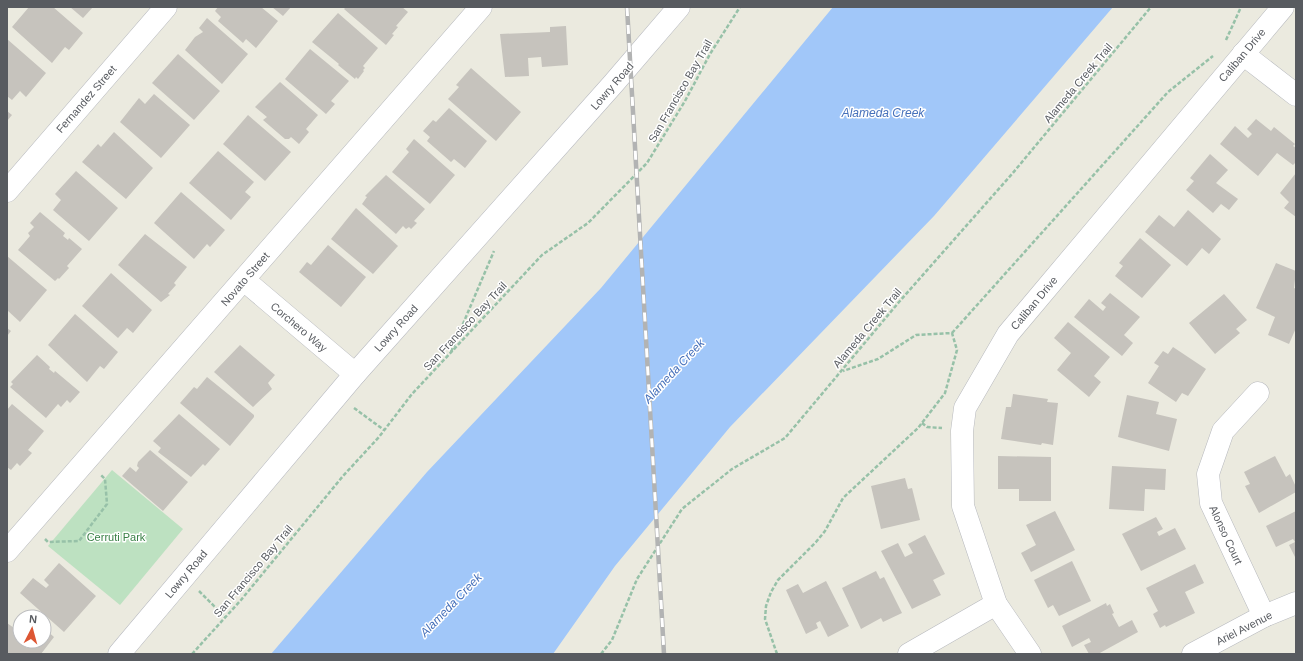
<svg xmlns="http://www.w3.org/2000/svg" width="1303" height="661" font-family="Arial,sans-serif">
	<style>
		.green { fill: #bde1c1 }
		.water { fill: #a1c7f9 }
		.building { fill: #c6c3bd }
		.lines { fill: none; stroke-linecap: round; stroke-linejoin: round }
		.street-casing { stroke: #b7b9be; stroke-width: 23 }
		.secondary-casing { stroke: #b8bac1; stroke-width: 23 }
		.path { stroke: #97c1a8; stroke-width: 2.5; stroke-dasharray: 4 2; stroke-linecap: butt }
		.street { stroke: #fff; stroke-width: 22 }
		.secondary { stroke: #fff; stroke-width: 22 }
		.rail-casing { stroke: #b2b3b3; stroke-width: 4.5 }
		.rail { stroke: #fff; stroke-width: 3; stroke-dasharray: 9; stroke-linecap: butt }
		.labels { text-anchor: middle; stroke-width: 3; stroke-linejoin: round; paint-order: stroke }
		.street-label { font-size: 11px; fill: #585b60; stroke: #fff }
		.park-label { font-size: 11px; fill: #387f45; stroke: #fff }
		.water-label { font-size: 12px; font-style: italic; fill: #4670ba; stroke: #fff }
	</style>
	<rect width="100%" height="100%" fill="#ebeadf"/>
	<path class="green" d="M112 470 183 529 120 605 48 546Z"/>
	<path class="water" d="M833 7H1113L934 216 730 427 615 566 553 654H271L427 472 601 288Z"/>
	<g class="building">
		<path d="M29 7H53L83 33 69 50 65 47 52 63 12 27Z"/>
		<path d="M70 7H93L83 18Z"/>
		<path d="M218 7H261L278 21 256 48 246 39 243 43 218 21 221 17 215 11Z"/>
		<path d="M272 7H291L283 16Z"/>
		<path d="M346 7H402L408 12 396 26 398 27 392 34 394 35 386 45 344 9Z"/>
		<path d="M338 13 378 48 363 66 365 68 363 70 364 71 358 79 356 77 355 79 338 65 339 64 312 42Z"/>
		<path d="M207 18 248 54 222 84 185 50 195 37 203 32 199 28Z"/>
		<path d="M566 26 568 65 542 67 541 57 528 58 529 76 505 77 500 34 550 32V27Z"/>
		<path d="M7 39 46 73 26 97 20 91 12 100 7 96Z"/>
		<path d="M310 49 349 81 331 101 335 104 326 114 285 79Z"/>
		<path d="M178 54 220 91 194 120 152 83Z"/>
		<path d="M471 68 521 112 496 141 448 99 459 87 456 85Z"/>
		<path d="M280 82 318 115 306 129 309 132 299 144 291 137 289 139H285L263 120 267 117 255 107Z"/>
		<path d="M154 94 190 125 161 158 120 122 139 98 145 104Z"/>
		<path d="M449 108 487 141 465 168 454 159 451 162 427 141 430 137 423 131 433 120 436 122Z"/>
		<path d="M7 111 12 115 7 121Z"/>
		<path d="M248 115 291 152 265 181 223 144Z"/>
		<path d="M1256 119 1271 131 1274 127 1295 144 1293 146 1296 148V162L1293 165 1277 153 1258 176 1220 144 1235 126 1248 138 1252 134 1247 129Z"/>
		<path d="M114 132 153 168 126 199 82 162 98 144 101 147Z"/>
		<path d="M414 139 455 175 430 204 392 172 409 152 406 149Z"/>
		<path d="M218 151 254 182 245 192 251 197 231 220 189 183Z"/>
		<path d="M1210 154 1228 170 1216 183 1238 199 1229 210 1221 204 1213 213 1186 190 1194 181 1190 178Z"/>
		<path d="M76 171 118 208 89 241 53 210 61 200 55 194Z"/>
		<path d="M1296 173V217L1284 208 1289 202 1280 193Z"/>
		<path d="M386 175 425 209 414 221 417 223 411 229 409 227 406 229 403 226 396 234 362 204 367 197 365 196Z"/>
		<path d="M181 192 225 230 210 247 207 244 194 259 154 223Z"/>
		<path d="M356 208 398 246 373 274 331 239Z"/>
		<path d="M1188 210 1221 239 1209 254 1202 248 1187 266 1145 232 1159 215 1174 227Z"/>
		<path d="M40 212 65 233 63 236 68 240 69 238 82 249 67 266 69 268 59 279 58 278 55 281 18 250 30 236 28 233 34 227 30 223Z"/>
		<path d="M145 234 187 267 174 283 176 285 168 294 170 295 161 302 118 265Z"/>
		<path d="M1140 238 1171 265 1142 298 1115 276 1123 266 1119 263Z"/>
		<path d="M328 245 366 277 341 307 299 272 307 262 311 265Z"/>
		<path d="M7 256 47 290 20 322 7 310Z"/>
		<path d="M1276 263 1296 271 1294 288 1296 289V328L1289 344 1268 335 1275 317 1256 308Z"/>
		<path d="M111 273 152 310 133 333 127 328 118 338 82 306Z"/>
		<path d="M1110 293 1140 317 1124 335 1133 343 1122 356 1074 317 1089 299 1103 311 1106 307 1101 303Z"/>
		<path d="M1224 294 1247 320 1236 329 1240 333 1215 354 1189 323Z"/>
		<path d="M75 314 118 352 104 369 100 366 87 382 48 345Z"/>
		<path d="M1068 322 1110 357 1094 376 1101 382 1089 397 1057 370 1071 353 1054 338Z"/>
		<path d="M7 328 11 331 7 336Z"/>
		<path d="M240 345 275 375 268 383 272 389 253 407 214 372Z"/>
		<path d="M1173 347 1206 369 1188 396 1182 393 1176 402 1148 383 1159 366 1154 363 1163 351 1168 354Z"/>
		<path d="M37 355 50 367 49 369 54 373 55 371 80 392 70 403 67 400 61 407 58 404 46 418 10 387 13 384 11 382Z"/>
		<path d="M207 377 254 415V417L230 446 180 403 194 387 197 389Z"/>
		<path d="M1013 394 1048 399 1047 402 1058 403 1053 445 1042 443 1041 445 1001 439 1006 407H1011Z"/>
		<path d="M1127 395 1159 402 1156 414 1177 419 1169 451 1118 437Z"/>
		<path d="M12 404 44 431 28 450 32 453 20 466 17 463 11 470 7 467V410Z"/>
		<path d="M179 414 220 449 205 466 203 464 191 477 158 452 161 448 153 441Z"/>
		<path d="M150 450 188 482 163 511 122 476 130 467 136 472 139 468 137 466 138 462Z"/>
		<path d="M998 456 1051 457V501H1019V489H998Z"/>
		<path d="M1275 456 1286 477 1290 474 1296 487V492L1259 513 1245 486 1250 484 1244 472Z"/>
		<path d="M1112 466 1166 469 1165 490 1145 489 1144 511 1109 509Z"/>
		<path d="M905 478 908 489 912 488 920 520 881 529 871 486Z"/>
		<path d="M1055 511 1075 550 1031 572 1021 553 1036 545 1026 525Z"/>
		<path d="M1296 511V559L1289 545 1295 542 1293 539 1276 547 1266 526Z"/>
		<path d="M1156 517 1163 529 1157 532 1159 536 1175 528 1186 549 1141 571 1122 534Z"/>
		<path d="M925 535 945 574 933 580 941 595 912 609 881 551 898 543 905 557 913 553 908 544Z"/>
		<path d="M1072 561 1091 601 1059 616 1053 605 1048 608 1034 580Z"/>
		<path d="M59 563 96 596 64 632 20 593 33 578 46 588 49 585 44 580Z"/>
		<path d="M1195 564 1204 583 1185 592 1195 613 1166 627 1165 625 1160 628 1153 614 1158 611 1146 588Z"/>
		<path d="M876 571 880 579 884 577 902 613 883 622 881 618 861 629 842 588Z"/>
		<path d="M826 581 849 626 828 637 820 621 816 623 818 628 806 634 786 590 798 584 803 593Z"/>
		<path d="M1106 603 1107 606 1110 604 1114 613 1112 614 1119 627 1132 620 1138 632 1098 654H1089L1084 645 1091 642 1089 638 1072 647 1062 626Z"/>
		<path d="M25 612 31 617H21Z"/>
		<path d="M20 618V641H44V628L54 637 41 654H7V623L14 628 16 626 14 624Z"/>
	</g>
	<g class="lines">
		<defs>
			<g id="street">
				<path d="M1243 54 1296 95"/>
				<path d="M7 191 166 7"/>
				<path d="M244 280 355 374"/>
				<path d="M1258 393 1223 431 1208 474 1211 503 1264 616"/>
				<path d="M7 551 481 7"/>
				<path d="M909 654 996 604"/>
				<path d="M1030 654 996 604 963 506 962 431 965 408 1008 334 1283 7"/>
				<path d="M1193 654 1264 616 1296 603"/>
			</g>
			<path id="secondary" d="M119 654 355 374 613 84 679 7"/>
		</defs>
		<use href="#street" class="street-casing"/>
		<use href="#secondary" class="secondary-casing"/>
		<g class="path">
			<path d="M1226 40 1241 7"/>
			<path d="M952 333 1168 92 1213 56"/>
			<path d="M451 352 494 251"/>
			<path d="M354 408 384 430"/>
			<path d="M922 423 927 427 942 428"/>
			<path d="M45 539 48 542 79 541 107 504 105 479 101 475"/>
			<path d="M199 591 225 617"/>
			<path d="M192 654 241 600 343 476 379 437 412 394 542 255 588 223 647 163 685 101 710 54 740 7"/>
			<path d="M601 654 612 640 637 579 682 509 732 469 785 438 899 302 1012 174 1151 7"/>
			<path d="M777 654 765 619 766 606 771 592 778 580 816 542 825 531 843 498 918 428 945 393 957 350 952 333 916 335 878 359 843 371"/>
		</g>
		<use href="#street" class="street"/>
		<use href="#secondary" class="secondary"/>
		<defs>
			<path id="rail" d="M627 7 664 654"/>
		</defs>
		<use href="#rail" class="rail-casing"/>
		<use href="#rail" class="rail"/>
	</g>
	<g class="labels">
		<g class="street-label">
			<text transform="translate(1242 55) rotate(-50)" y="4">Caliban Drive</text>
			<text transform="translate(1078 83) rotate(-50)" y="4">Alameda Creek Trail</text>
			<text transform="translate(612 86) rotate(-49)" y="4">Lowry Road</text>
			<text transform="translate(680 91) rotate(-60)" y="4">San Francisco Bay Trail</text>
			<text transform="translate(86 99) rotate(-49)" y="4">Fernandez Street</text>
			<text transform="translate(245 279) rotate(-49)" y="4">Novato Street</text>
			<text transform="translate(1034 303) rotate(-50)" y="4">Caliban Drive</text>
			<text transform="translate(465 326) rotate(-47)" y="4">San Francisco Bay Trail</text>
			<text transform="translate(299 327) rotate(40)" y="4">Corchero Way</text>
			<text transform="translate(396 328) rotate(-48)" y="4">Lowry Road</text>
			<text transform="translate(867 328) rotate(-50)" y="4">Alameda Creek Trail</text>
			<text transform="translate(1226 535) rotate(65)" y="4">Alonso Court</text>
			<text transform="translate(253 571) rotate(-50)" y="4">San Francisco Bay Trail</text>
			<text transform="translate(186 574) rotate(-50)" y="4">Lowry Road</text>
			<text transform="translate(1244 628) rotate(-27)" y="4">Ariel Avenue</text>
		</g>
		<g class="park-label">
			<text x="116" y="541">Cerruti Park</text>
		</g>
		<g class="water-label">
			<text x="883" y="117">Alameda Creek</text>
			<text transform="translate(674 371) rotate(-47)" y="4">Alameda Creek</text>
			<text transform="translate(451 605) rotate(-46)" y="4">Alameda Creek</text>
		</g>
	</g>
	<rect width="1303" height="661" fill="none" stroke="#585b60" stroke-width="16"/>
	<g transform="translate(32 629) rotate(6)"><circle r="19" fill="#ffffff" stroke="#bcbdbf"/>
	<path d="M0-3L7 15L0 10L-7 15Z" fill="#dd5633"/>
	<text y="-6" font-size="11" font-weight="bold" text-anchor="middle" fill="#585b60">N</text>
	</g>
</svg>
